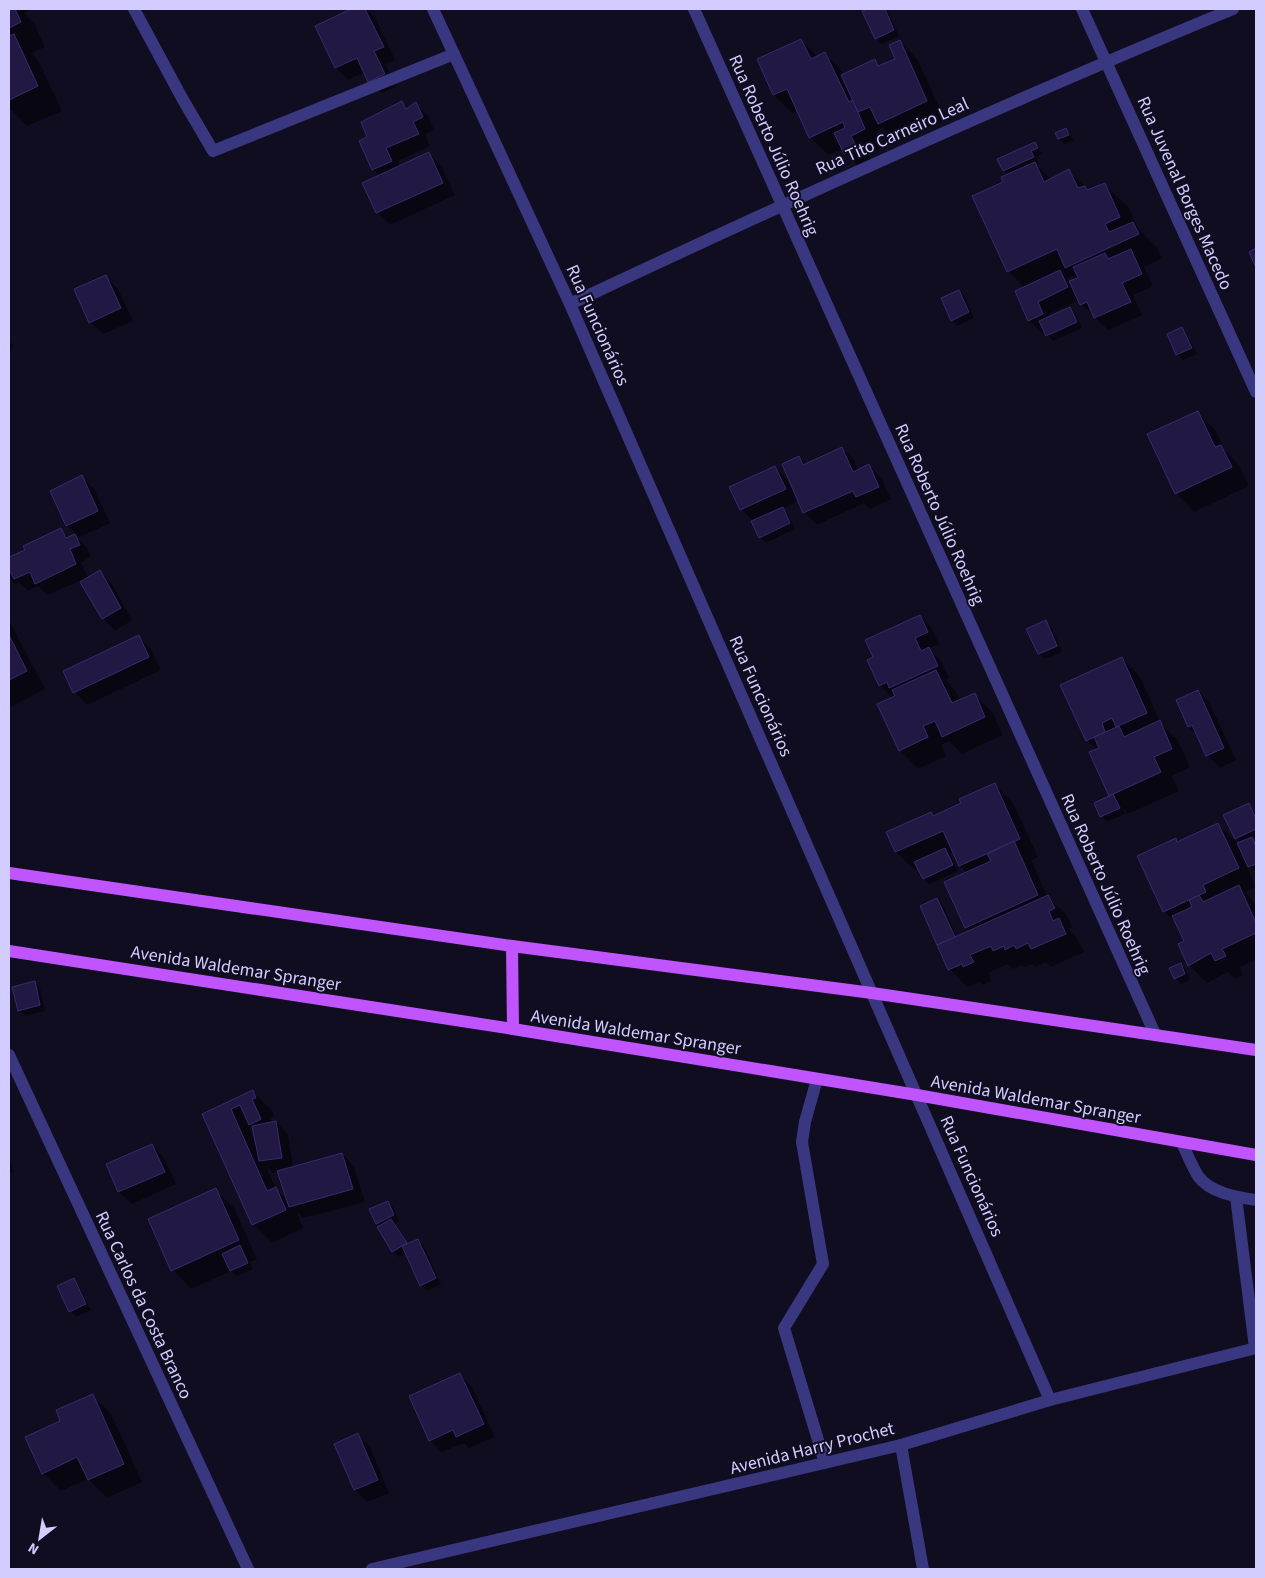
<svg xmlns="http://www.w3.org/2000/svg" width="1265" height="1578" font-family="'Source Sans 3',sans-serif">
	<style>
		.shadow { fill: #0007; fill-rule: evenodd }
		.building { fill: #211943; stroke: #382a6f }
		.lines { fill: none; stroke-linecap: round; stroke-linejoin: round }
		.minor { stroke: #3a3781; stroke-width: 12 }
		.major { stroke: #c054ff; stroke-width: 12 }
		.labels { text-anchor: middle; stroke-width: 4; stroke-linejoin: round; paint-order: stroke }
		.street-label { font-size: 18px; fill: #d3cdff; stroke: #100d21 }
	</style>
	<rect width="100%" height="100%" fill="#100d21"/>
	<g class="shadow">
		<path d="M9 9H26L27 12 24 13 34 23 45 47 31 53 38 60 62 111 27 126 11 110 9 111Z"/>
		<path d="M354 9H366L375 17 395 60 386 64 396 87 382 93 369 81 365 72 348 80 336 68 316 27Z"/>
		<path d="M870 9H887L899 36 882 44 876 38 864 11Z"/>
		<path d="M801 40 818 57 825 54 845 74 875 61 881 67 897 60 899 41 918 60 945 120 897 141 883 128 876 131 883 147 868 154 874 167 864 172 845 153 843 149 828 155 810 137 798 110 792 113 774 95Z"/>
		<path d="M402 102 409 109 416 104 428 116 434 130 425 134 430 146 398 161 400 167 429 154 441 166 455 195 390 225 377 212 380 176 373 170 360 142 369 138Z"/>
		<path d="M1066 130 1074 140 1065 144 1059 139Z"/>
		<path d="M1035 144 1043 154 1036 157 1039 163 1036 164 1051 180 1069 171 1089 191 1104 184 1129 208 1138 228 1157 248 1162 258 1144 267 1153 286 1133 295 1142 315 1108 330 1081 304 1079 300 1049 314 1051 317 1070 309 1076 314 1082 328 1053 341 1045 331 1042 333 1029 320 1025 288 1008 271 1005 182 1009 175 1004 170ZM1074 276 1078 279 1071 282 1067 279Z"/>
		<path d="M105 276 118 289 133 321 103 334 90 322Z"/>
		<path d="M959 291 965 297 974 318 957 326 952 320Z"/>
		<path d="M1182 328 1187 334 1197 354 1183 360 1177 354 1168 334Z"/>
		<path d="M9 341 13 345 9 358Z"/>
		<path d="M1197 412 1216 431 1225 451 1239 465 1249 486 1194 512 1176 493Z"/>
		<path d="M842 448 854 460 858 471 869 466 881 478 891 499 870 509 864 503 817 525 805 512 799 457 806 464Z"/>
		<path d="M775 468 788 480 797 502 782 509 788 514 795 529 766 543 760 537 752 520 741 509Z"/>
		<path d="M82 477 94 489 110 523 78 538 87 548 91 557 81 562 88 577 48 595 38 586 28 591 19 582 15 584 9 578V559L27 550 61 530 69 538 77 535 67 525Z"/>
		<path d="M100 572 112 584 132 620 115 631 103 618Z"/>
		<path d="M920 616 932 628 939 644 929 649 941 661 949 678 945 680 955 690 960 701 974 694 993 713 1003 735 962 754 949 741 941 745 946 756 918 769 900 750 893 698 880 685 875 658Z"/>
		<path d="M9 620 45 689 9 708Z"/>
		<path d="M1046 622 1052 628 1059 644 1040 652V654H1039Z"/>
		<path d="M139 637 151 649 161 670 87 705 75 692 64 672Z"/>
		<path d="M1060 646 1062 652 1045 659 1040 655Z"/>
		<path d="M1122 658 1140 677 1161 724 1178 740 1190 767 1172 776 1179 791 1128 814 1122 808 1125 814 1107 822 1102 816 1096 804 1111 797 1097 750 1087 740Z"/>
		<path d="M1198 691 1210 704 1236 760 1220 768 1207 755 1198 736 1189 727 1177 701Z"/>
		<path d="M994 784 1013 803 1038 857 1031 860 1047 896 1067 915 1072 927 1068 929 1077 938 1084 952 1051 967 1046 962 1035 967 1033 964 1025 967 1022 965 1013 969 1008 964 988 973 991 981 983 985 980 982 968 987 949 969 937 899 943 905 957 937 970 932 966 927 946 882 967 873 960 866 954 852 950 854 958 871 929 884 924 879 919 868 915 870 896 852 888 833 931 813 934 817 963 804Z"/>
		<path d="M1249 804 1256 814V838L1253 839 1256 843V872L1246 864 1256 887 1245 892 1256 904V960L1240 967 1243 975 1235 979 1228 972 1207 983 1189 965 1185 942 1178 925 1164 911 1175 839 1178 842 1218 825 1238 844 1240 843 1236 839Z"/>
		<path d="M1181 964 1186 970 1190 980 1181 984 1175 978Z"/>
		<path d="M34 982 40 988 45 1011 25 1016 19 1010Z"/>
		<path d="M253 1092 272 1110 274 1116 270 1118 272 1123 276 1122 288 1134 293 1168 342 1154 354 1167 365 1202 303 1218 297 1212 303 1228 272 1243 253 1224 204 1114ZM252 1126 256 1145 249 1128ZM266 1166 273 1173 279 1172 289 1202 276 1189Z"/>
		<path d="M152 1145 164 1158 176 1184 132 1204 119 1192 108 1165Z"/>
		<path d="M9 1157 14 1172 9 1173Z"/>
		<path d="M215 1190 234 1208 257 1259 250 1262 253 1269 237 1276 231 1271 191 1289 173 1270Z"/>
		<path d="M388 1203 394 1208 399 1221 394 1224 409 1245 418 1240 424 1246 441 1284 427 1291 421 1285 406 1253 399 1257 393 1251 377 1223Z"/>
		<path d="M74 1280 79 1286 91 1310 76 1317 70 1311Z"/>
		<path d="M460 1374 472 1387 495 1437 469 1448 464 1443 442 1452 430 1440Z"/>
		<path d="M92 1395 111 1414 142 1482 107 1498 88 1479 61 1491 43 1473 62 1422Z"/>
		<path d="M357 1435 370 1447 389 1493 367 1502 355 1490 335 1444Z"/>
	</g>
	<g class="building">
		<path d="M9 9H15L21 22 9 28Z"/>
		<path d="M351 9H365L384 47 374 51 385 74 368 82 357 58 335 68 315 26Z"/>
		<path d="M867 9H885L894 30 875 39 862 11Z"/>
		<path d="M14 34 38 86 9 100V36Z"/>
		<path d="M801 39 811 59 825 52 849 102 853 100 865 129 851 136 857 148 844 154 834 133 845 128 843 122 809 138 787 89 773 95 757 59Z"/>
		<path d="M900 40 927 101 878 124 870 107 858 112 841 75 875 59 878 66 895 59 889 45Z"/>
		<path d="M402 101 406 109 416 102 423 117 413 122 419 134 386 148 392 161 372 170 359 141 367 137 361 122Z"/>
		<path d="M1066 128 1069 135 1058 139 1055 133Z"/>
		<path d="M1035 142 1038 148 1031 151 1034 157 1003 171 997 159Z"/>
		<path d="M429 152 443 183 376 213 362 183Z"/>
		<path d="M1035 162 1044 182 1069 169 1078 188 1085 186 1087 190 1105 183 1120 217 1105 224 1109 232 1133 222 1139 234 1065 268 1057 249 1007 272 972 196 1003 182 1001 177Z"/>
		<path d="M1256 248V268L1249 252Z"/>
		<path d="M1131 249 1142 274 1122 283 1131 302 1094 318 1087 302 1080 305 1069 281 1078 278 1073 267 1105 253 1108 259Z"/>
		<path d="M1060 270 1068 287 1038 302 1043 314 1028 321 1015 291Z"/>
		<path d="M106 275 121 308 89 323 74 289Z"/>
		<path d="M959 290 969 312 951 321 941 298Z"/>
		<path d="M1070 307 1077 322 1046 336 1039 321Z"/>
		<path d="M1182 327 1192 348 1176 355 1167 334Z"/>
		<path d="M1198 411 1215 447 1221 445 1232 467 1175 494 1147 434Z"/>
		<path d="M842 447 853 472 869 464 879 487 856 497 853 491 803 513 782 464 799 456 803 465Z"/>
		<path d="M775 466 786 489 740 510 729 487Z"/>
		<path d="M82 475 98 511 66 526 50 491Z"/>
		<path d="M783 507 790 523 759 538 751 521Z"/>
		<path d="M61 528 66 538 75 534 80 545 70 549 76 564 35 584 30 572 14 579 9 569V557L25 550 23 546Z"/>
		<path d="M100 570 121 608 102 619 80 582Z"/>
		<path d="M920 615 928 632 915 638 921 651 929 647 938 666 889 688 887 682 879 686 867 660 873 657 865 640Z"/>
		<path d="M1046 620 1057 646 1038 654 1026 629Z"/>
		<path d="M9 635 27 671 9 680Z"/>
		<path d="M139 635 149 657 73 693 63 671Z"/>
		<path d="M1122 657 1147 713 1116 727 1112 718 1102 723 1105 732 1086 741 1060 685Z"/>
		<path d="M936 670 952 703 975 693 985 717 942 737 935 721 923 726 928 737 899 751 877 704 895 696 892 690Z"/>
		<path d="M1198 690 1224 748 1206 756 1192 725 1188 727 1176 700Z"/>
		<path d="M1160 720 1172 749 1154 757 1161 772 1109 796 1089 752 1099 748 1094 737 1119 726 1124 737Z"/>
		<path d="M995 783 1020 839 959 866 943 831 895 852 886 832 931 812 933 816 961 803 959 799Z"/>
		<path d="M1113 794 1120 808 1100 817 1094 803Z"/>
		<path d="M1249 803 1256 819V829L1235 839 1223 815Z"/>
		<path d="M1218 823 1239 868 1203 885 1206 892 1163 912 1137 856 1176 838 1177 842Z"/>
		<path d="M1252 837 1256 846V864L1248 867 1237 843Z"/>
		<path d="M1014 841 1038 895 965 928 944 882 991 861 987 854Z"/>
		<path d="M945 848 953 865 923 879 914 862Z"/>
		<path d="M1239 885 1256 923V933L1222 949 1226 956 1215 961 1211 953 1188 966 1178 944 1184 941 1172 916 1192 907 1189 900 1199 895 1203 902Z"/>
		<path d="M1048 895 1055 908 1049 911 1053 921 1059 918 1066 934 1031 949 1028 943 1016 949 1014 945 1005 950 1004 946 993 951 991 946 970 955 974 962 963 967 962 964 948 970 937 945Z"/>
		<path d="M937 898 955 937 937 945 920 906Z"/>
		<path d="M1181 963 1185 974 1174 979 1169 968Z"/>
		<path d="M35 981 40 1005 18 1011 12 987Z"/>
		<path d="M253 1090 256 1098 252 1099 261 1119 249 1125 240 1105 231 1109 267 1191 276 1187 286 1210 252 1225 202 1114Z"/>
		<path d="M276 1121 282 1158 259 1161 252 1126Z"/>
		<path d="M152 1144 165 1172 118 1192 106 1164Z"/>
		<path d="M342 1153 353 1189 289 1207 277 1171Z"/>
		<path d="M216 1188 239 1240 171 1271 148 1219Z"/>
		<path d="M388 1201 394 1215 376 1224 369 1209Z"/>
		<path d="M391 1219 407 1243 392 1252 377 1227Z"/>
		<path d="M418 1239 436 1278 420 1286 402 1246Z"/>
		<path d="M240 1245 248 1263 230 1271 222 1254Z"/>
		<path d="M74 1278 86 1304 69 1312 57 1286Z"/>
		<path d="M460 1373 484 1424 456 1437 453 1430 429 1441 409 1396Z"/>
		<path d="M93 1394 124 1464 88 1480 77 1457 42 1474 25 1437 60 1421 56 1410Z"/>
		<path d="M358 1433 378 1480 354 1490 334 1444Z"/>
	</g>
	<g class="lines">
		<g class="minor">
			<path d="M134 9 182 98 213 151 454 54"/>
			<path d="M433 9 570 304 1050 1400"/>
			<path d="M694 9 1155 1034"/>
			<path d="M1082 9 1256 392"/>
			<path d="M570 304C789 201 1009 101 1233 9"/>
			<path d="M9 1055 248 1569"/>
			<path d="M817 1079 805 1122 802 1142 823 1264 784 1328 825 1463"/>
			<path d="M1182 1143C1187 1154 1192 1166 1198 1176 1210 1193 1237 1197 1256 1200"/>
			<path d="M1236 1197 1255 1348"/>
			<path d="M901 1445 923 1569"/>
			<path d="M372 1569 901 1445 1050 1400 1256 1348"/>
		</g>
		<g class="major">
			<path d="M9 873 512 946 872 993 1256 1050"/>
			<path d="M512 946 513 1029"/>
			<path d="M9 951 513 1029 917 1095 1256 1155"/>
		</g>
	</g>
	<g class="labels">
		<g class="street-label">
			<text transform="translate(892 136) rotate(-24)" y="6">Rua Tito Carneiro Leal</text>
			<text transform="translate(774 145) rotate(66)" y="6">Rua Roberto Júlio Roehrig</text>
			<text transform="translate(1185 193) rotate(66)" y="6">Rua Juvenal Borges Macedo</text>
			<text transform="translate(598 325) rotate(66)" y="6">Rua Funcionários</text>
			<text transform="translate(940 514) rotate(66)" y="6">Rua Roberto Júlio Roehrig</text>
			<text transform="translate(761 696) rotate(66)" y="6">Rua Funcionários</text>
			<text transform="translate(1106 884) rotate(66)" y="6">Rua Roberto Júlio Roehrig</text>
			<text transform="translate(236 968) rotate(9)" y="6">Avenida Waldemar Spranger</text>
			<text transform="translate(636 1032) rotate(9)" y="6">Avenida Waldemar Spranger</text>
			<text transform="translate(1036 1099) rotate(10)" y="6">Avenida Waldemar Spranger</text>
			<text transform="translate(972 1176) rotate(66)" y="6">Rua Funcionários</text>
			<text transform="translate(144 1305) rotate(65)" y="6">Rua Carlos da Costa Branco</text>
			<text transform="translate(812 1448) rotate(-14)" y="6">Avenida Harry Prochet</text>
		</g>
	</g>
	<rect width="1265" height="1578" fill="none" stroke="#d3cdff" stroke-width="20"/>
	<g transform="translate(40 1538) rotate(211)" stroke="#100d21" stroke-width="4" paint-order="stroke">
	<path d="M0-4L9 19L0 12L-9 19Z" fill="#d3cdff"/>
	<text y="-8" font-size="14" font-weight="bold" text-anchor="middle" fill="#d3cdff">N</text>
	</g>
</svg>
